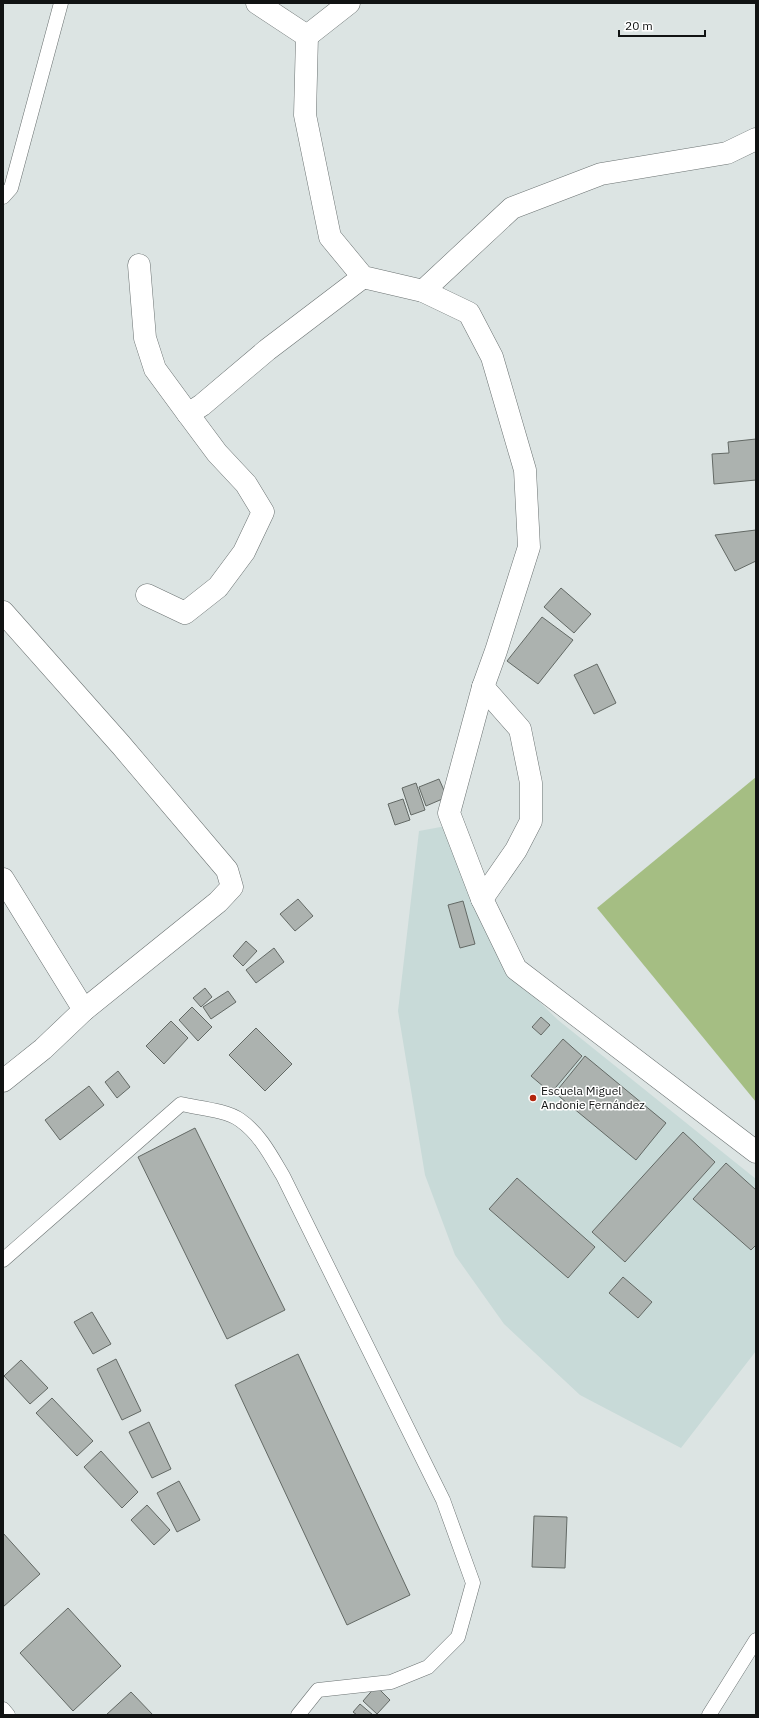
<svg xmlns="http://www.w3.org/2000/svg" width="759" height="1718" font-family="'IBM Plex Sans',sans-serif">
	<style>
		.built { fill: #c8dad8 }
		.green { fill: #a5be83 }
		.building { fill: #acb2af; stroke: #636965 }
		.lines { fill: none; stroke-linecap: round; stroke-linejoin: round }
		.service-casing { stroke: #6b7272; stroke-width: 15 }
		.minor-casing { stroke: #6b7272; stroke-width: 23 }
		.service { stroke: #fff; stroke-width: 14 }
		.minor { stroke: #fff; stroke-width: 22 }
		.poi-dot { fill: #b3260d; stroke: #fff; stroke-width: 1.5 }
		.labels { text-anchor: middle; stroke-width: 3; stroke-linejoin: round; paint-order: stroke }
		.poi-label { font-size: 12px; fill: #111313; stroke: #fff; text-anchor: start }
	</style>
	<rect width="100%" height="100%" fill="#dce4e3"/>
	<path class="built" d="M446 826 508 971 558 1020 756 1179V1351L681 1448 580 1395 504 1324 455 1255 425 1175 398 1011 419 831Z"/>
	<path class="green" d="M756 777V1102L597 908Z"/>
	<g class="building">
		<path d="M756 439V480L714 484 712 454 729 453 728 442Z"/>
		<path d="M756 530V561L735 571 715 535Z"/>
		<path d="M561 588 591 614 574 633 544 607Z"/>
		<path d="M542 617 573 640 538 684 507 661Z"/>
		<path d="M597 664 616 703 594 714 574 675Z"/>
		<path d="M439 779 447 797 426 806 419 787Z"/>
		<path d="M416 783 425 810 411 815 402 788Z"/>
		<path d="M403 799 410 820 395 825 388 804Z"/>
		<path d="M298 899 313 916 295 931 280 914Z"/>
		<path d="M463 901 475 944 460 948 448 905Z"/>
		<path d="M246 941 257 951 243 966 233 956Z"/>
		<path d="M274 948 284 962 256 983 246 970Z"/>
		<path d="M205 988 212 997 201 1007 193 998Z"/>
		<path d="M228 991 236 1002 211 1019 203 1007Z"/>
		<path d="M192 1007 212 1027 198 1041 179 1020Z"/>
		<path d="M541 1017 550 1025 541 1035 532 1027Z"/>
		<path d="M171 1021 188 1038 164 1064 146 1046Z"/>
		<path d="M256 1028 292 1064 265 1091 229 1055Z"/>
		<path d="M563 1039 582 1056 551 1093 531 1076Z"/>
		<path d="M585 1056 666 1123 636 1160 555 1093Z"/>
		<path d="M118 1071 130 1087 117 1098 105 1082Z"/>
		<path d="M89 1086 104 1105 60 1140 45 1120Z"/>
		<path d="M195 1128 285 1310 227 1339 138 1157Z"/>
		<path d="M683 1132 715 1162 625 1262 592 1232Z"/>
		<path d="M726 1163 756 1190V1245L751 1250 693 1199Z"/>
		<path d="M517 1178 595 1247 568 1278 489 1209Z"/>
		<path d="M623 1277 652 1302 638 1318 609 1293Z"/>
		<path d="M92 1312 111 1344 93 1354 74 1322Z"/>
		<path d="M298 1354 410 1595 347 1625 235 1385Z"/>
		<path d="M116 1359 141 1411 122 1420 97 1369Z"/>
		<path d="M21 1360 48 1388 30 1404 4 1376Z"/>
		<path d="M52 1398 93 1441 77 1456 36 1413Z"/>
		<path d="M149 1422 171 1469 152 1478 129 1432Z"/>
		<path d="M101 1451 138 1492 122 1508 84 1467Z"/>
		<path d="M179 1481 200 1520 177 1532 157 1493Z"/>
		<path d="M147 1505 170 1530 154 1545 131 1520Z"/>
		<path d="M534 1516 567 1517 565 1568 532 1567Z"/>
		<path d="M3 1533 40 1574 3 1607Z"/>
		<path d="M68 1608 121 1666 73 1711 20 1653Z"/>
		<path d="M376 1686 390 1700 377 1714 363 1701Z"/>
		<path d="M131 1692 153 1715H106Z"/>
		<path d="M360 1704 373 1715H357L353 1712Z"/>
	</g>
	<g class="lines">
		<defs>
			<g id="service">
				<path d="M3 197 11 188 61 3"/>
				<path d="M3 1260 181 1104C198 1108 226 1110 240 1120 260 1134 271 1156 283 1176L443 1500 473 1583 458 1637 428 1667 391 1682 318 1690 298 1715"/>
				<path d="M3 1709 8 1715"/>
				<path d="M709 1715 756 1640"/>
			</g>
			<g id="minor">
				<path d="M257 3 307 36 305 115 330 237 363 277 423 291 469 313 492 357 525 470 529 547 496 651 483 687 449 813 482 899 516 969 756 1152"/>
				<path d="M307 36 349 3"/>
				<path d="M139 265 145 338 155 369 188 414"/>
				<path d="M423 291 512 208 601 174 727 153 756 139"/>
				<path d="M147 595 185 613 218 587 244 552 263 512 246 484 217 453 188 414 202 405 267 350 363 277"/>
				<path d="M3 612 121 745 227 870 232 887 218 902 84 1010 43 1049 3 1081"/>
				<path d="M3 879 84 1010"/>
				<path d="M482 899 516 850 531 821V783L520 729 483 687"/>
			</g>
		</defs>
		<use href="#service" class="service-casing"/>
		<use href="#minor" class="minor-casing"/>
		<use href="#service" class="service"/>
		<use href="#minor" class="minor"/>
	</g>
	<circle class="poi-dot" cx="533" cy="1098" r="4"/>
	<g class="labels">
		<g class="poi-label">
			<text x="541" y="1095">Escuela Miguel<tspan x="541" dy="14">Andonie Fernández</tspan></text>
		</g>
	</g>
	<rect width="759" height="1718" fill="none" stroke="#111313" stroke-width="8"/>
	<path d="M619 30v6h86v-6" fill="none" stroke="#111313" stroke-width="2"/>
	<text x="625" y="30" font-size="12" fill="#111313" stroke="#ffffff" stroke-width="3" paint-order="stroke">20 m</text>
</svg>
